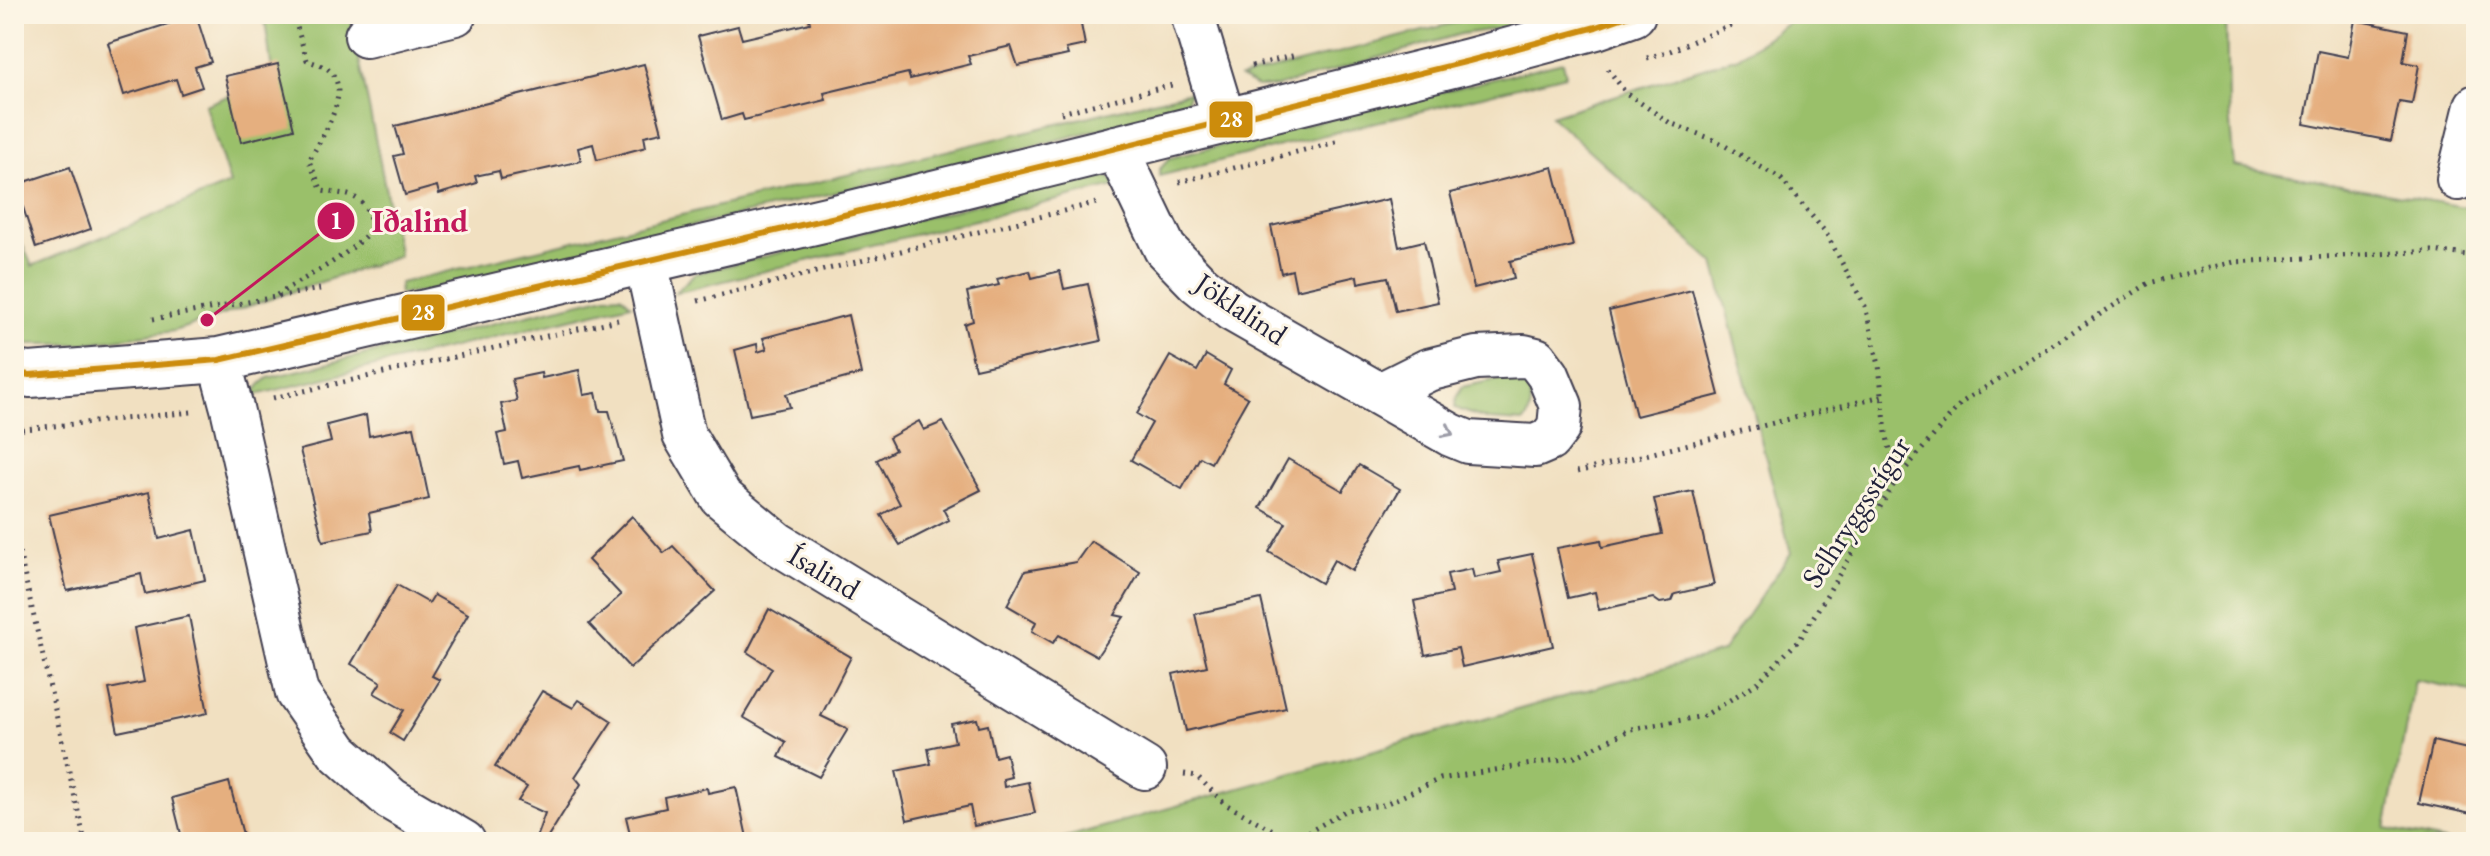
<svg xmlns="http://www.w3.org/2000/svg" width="2490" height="856" font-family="'EB Garamond',serif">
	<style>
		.green { fill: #9ac06b; stroke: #5e7153; stroke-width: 2 }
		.building { fill: #e5af7f }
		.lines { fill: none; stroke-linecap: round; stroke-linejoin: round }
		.minor-casing { stroke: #413e4f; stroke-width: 46 }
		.tertiary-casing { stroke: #413e4f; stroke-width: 48 }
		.path { stroke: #413e4f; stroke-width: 5; stroke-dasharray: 2 6; stroke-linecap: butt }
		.minor { stroke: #fff; stroke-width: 42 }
		.tertiary { stroke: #fff; stroke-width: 44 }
		.bus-1-casing { stroke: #fcf5e5; stroke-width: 12 }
		.bus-1 { stroke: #cc8c0c; stroke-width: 6 }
		.oneway { stroke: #9c9ca7 }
		.labels { text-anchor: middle; stroke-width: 6; stroke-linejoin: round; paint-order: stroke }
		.street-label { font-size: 30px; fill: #22223b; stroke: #fcf5e5 }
		.leader { fill: none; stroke: #c2185b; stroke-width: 3 }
		.callout-dot { fill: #c2185b; stroke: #fcf5e5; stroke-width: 3 }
		.mark-label { font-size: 24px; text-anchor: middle; font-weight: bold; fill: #fff }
		.callout-label { font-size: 32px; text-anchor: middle; font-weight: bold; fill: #c2185b; stroke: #fcf5e5; stroke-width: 6; stroke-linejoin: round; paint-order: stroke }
		.line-badge { stroke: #fcf5e5; stroke-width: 3 }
		.badge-label { font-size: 22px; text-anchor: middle; font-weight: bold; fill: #fff }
	</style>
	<rect width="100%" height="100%" fill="#fcf5e5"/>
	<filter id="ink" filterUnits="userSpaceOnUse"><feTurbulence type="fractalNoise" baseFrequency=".0125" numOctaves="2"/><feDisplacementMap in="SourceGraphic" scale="16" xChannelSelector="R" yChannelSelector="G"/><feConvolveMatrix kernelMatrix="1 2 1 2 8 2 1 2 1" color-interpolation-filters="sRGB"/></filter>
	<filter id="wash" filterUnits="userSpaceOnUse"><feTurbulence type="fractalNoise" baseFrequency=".006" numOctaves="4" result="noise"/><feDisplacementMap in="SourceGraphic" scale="32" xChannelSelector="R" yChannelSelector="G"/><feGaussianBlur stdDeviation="1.8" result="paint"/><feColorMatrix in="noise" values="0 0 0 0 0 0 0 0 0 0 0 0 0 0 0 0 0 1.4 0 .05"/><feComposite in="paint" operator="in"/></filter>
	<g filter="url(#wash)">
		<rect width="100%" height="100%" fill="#f1e0c1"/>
		<g class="green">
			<path d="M264 14H350L399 256 174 331 81 344H14V226L32 266 230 184 205 105 273 78Z"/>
			<path d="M1457 14H1572L1558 20 1461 34 1276 87H1257L1240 78 1458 22Z"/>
			<path d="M1802 14H2226L2228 103 2234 166 2476 209V692L2415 680 2386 829 2449 842H1566L1565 839 1551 842H1049L1722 652 1791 553 1714 263 1551 116 1738 57Z"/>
			<path d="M1563 62 1566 75 1159 176V170L1170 158Z"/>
			<path d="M1190 92 1185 104 1174 110 1030 147 679 229 447 290 399 294 400 283Z"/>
			<path d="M1087 177H1108L1119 185 675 293 694 274Z"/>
			<path d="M621 295 631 304 252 396 260 385 268 378 606 296Z"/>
			<path d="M1525 376C1531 391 1535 409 1524 422L1488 420 1455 408 1456 398 1462 387 1509 377Z"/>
		</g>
		<g id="blocks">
			<g class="building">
				<path d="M808 14H1079L1085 45 1066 49 1068 55 1018 66 1011 46 968 56 971 64 910 79 908 73 824 93 826 100 744 120 742 114 722 120 698 36 738 26 742 39 810 23Z"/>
				<path d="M196 15 211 62 195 67 202 87 181 94 176 79 124 95 108 43Z"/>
				<path d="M2355 20 2408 31 2403 62 2419 65 2412 104 2399 102 2391 141 2304 124 2318 51 2348 57Z"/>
				<path d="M278 64 294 129 241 142 225 76Z"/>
				<path d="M644 64 662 132 644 136 646 147 597 160 593 144 578 148 581 161 501 179 499 171 475 176 477 183 439 194 437 186 405 195 394 156 403 154 395 126Z"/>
				<path d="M70 167 91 229 36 248 16 185Z"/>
				<path d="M1553 167 1573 246 1510 261 1514 278 1474 288 1450 193Z"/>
				<path d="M1389 199 1399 247 1424 241 1438 302 1396 311 1388 277 1358 283 1357 276 1296 290 1292 270 1281 273 1271 226Z"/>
				<path d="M1030 271 1032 278 1060 271 1064 289 1088 284 1101 341 975 369 964 324 973 321 967 292 999 285 997 279Z"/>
				<path d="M1692 290 1719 395 1636 416 1609 311Z"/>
				<path d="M848 315 861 374 786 394 790 407 750 415 735 350 757 344 758 352 767 349 763 338Z"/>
				<path d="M1206 355 1231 370 1224 384 1248 398 1211 463 1200 457 1182 489 1131 460 1152 423 1137 414 1170 356 1197 371Z"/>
				<path d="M579 370 584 395 596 393 600 411H609L623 461 580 470 579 466 522 478 518 461 504 464 497 434 507 432 501 404 517 401 512 379 541 373 542 378Z"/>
				<path d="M366 415 369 436 414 427 429 499 369 513 372 531 323 541 300 450 331 442 327 425Z"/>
				<path d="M919 421 924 430 943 422 981 490 943 509 949 520 900 545 881 515 900 504 877 460 895 450 889 438Z"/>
				<path d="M1288 459 1343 491 1359 465 1400 489 1352 571 1334 560 1321 583 1269 552 1286 523 1260 508Z"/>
				<path d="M1693 491 1714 585 1675 594 1672 601 1660 603 1653 598 1599 610 1595 592 1568 598 1557 548 1601 540 1602 547 1662 534 1654 499Z"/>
				<path d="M149 492 159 539 194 530 205 580 145 594 141 574 67 591 49 515Z"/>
				<path d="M632 516 664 553 673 546 715 591 630 668 589 624 621 595 588 560Z"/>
				<path d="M1091 541 1140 572 1115 615 1124 617 1097 656 1059 635 1053 643 1032 631 1036 622 1007 605 1025 571 1076 562Z"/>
				<path d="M1532 554 1553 646 1462 667 1458 648 1425 655 1414 601 1451 593 1447 574 1472 569 1474 578 1501 572 1498 561Z"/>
				<path d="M397 585 429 603 434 595 468 614 432 676 440 680 403 741 390 733 404 710 374 693 381 682 351 664Z"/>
				<path d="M1261 599 1286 708 1186 731 1173 674 1207 666 1195 614Z"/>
				<path d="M769 609 851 657 821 716 848 729 819 777 779 757 786 742 743 717 772 668 747 652Z"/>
				<path d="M189 616 208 713 118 732 109 689 144 682 134 628Z"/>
				<path d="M542 691 573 708 579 700 612 721 575 777 581 784 545 842 536 838 545 813 518 801 527 787 495 767Z"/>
				<path d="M977 719 979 727 988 725 995 757 1006 754 1011 777 1003 779 1004 787 1028 782 1035 813 974 826 970 806 907 820 896 771 931 764 928 748 955 742 951 724Z"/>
				<path d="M2433 741 2476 751V815L2419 803Z"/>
				<path d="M229 782 245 842H183L172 798Z"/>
				<path d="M736 787 748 842H632L626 817 666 808 664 797 707 788 708 793Z"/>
			</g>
		</g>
	</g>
	<g filter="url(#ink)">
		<use href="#blocks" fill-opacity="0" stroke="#413e4f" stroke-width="2"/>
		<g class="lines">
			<defs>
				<g id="minor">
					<path d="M1192 14 1224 120"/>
					<path d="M366 36 455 14"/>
					<path d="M1116 147 1165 249 1197 282 1232 310 1451 435 1468 442 1535 446 1549 440 1559 427 1561 406 1548 375 1536 359 1524 356 1476 358 1428 370 1380 394"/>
					<path d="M2458 179 2476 106"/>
					<path d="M646 262 684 435 721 497 777 543 1145 768"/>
					<path d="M219 360 232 408 297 693 338 752 391 799 464 842"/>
				</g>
				<path id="tertiary" d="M14 373 30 375 219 360 245 354 840 216 1469 61 1596 27 1633 14"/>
			</defs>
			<use href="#minor" class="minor-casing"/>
			<use href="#tertiary" class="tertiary-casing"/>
			<g class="path">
				<path d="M1647 58 1670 51 1757 14"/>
				<path d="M1252 66 1296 55"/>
				<path d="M1608 69 1626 93 1670 123 1717 141 1781 179 1826 233 1865 306 1879 365 1886 433 1897 479"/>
				<path d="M1061 113 1172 85"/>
				<path d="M1179 182 1340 141"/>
				<path d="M277 295C310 274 348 258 373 227 363 194 354 195 322 191L309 161C320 139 353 94 330 71 325 66 313 63 307 60L293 14"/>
				<path d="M698 301 1096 203"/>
				<path d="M153 319 320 289"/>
				<path d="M273 398 618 320"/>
				<path d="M14 430 192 412"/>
				<path d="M1577 472 1882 396"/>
				<path d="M14 529 85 842"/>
				<path d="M1184 774 1197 776 1225 804 1293 841"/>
				<path d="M1286 842 1293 841 1347 810 1383 805 1440 779 1575 757 1631 729 1704 716 1757 683 1800 639 1897 479 1961 403 2149 283 2234 262 2432 251 2476 256"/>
			</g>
			<use href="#minor" class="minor"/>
			<use href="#tertiary" class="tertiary"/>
			<defs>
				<path id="bus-1" d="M14 373 30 375 219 360 840 216 1469 61 1596 27 1633 14"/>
			</defs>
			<use href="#bus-1" class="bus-1-casing"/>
			<use href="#bus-1" class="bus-1"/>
		</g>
		<defs><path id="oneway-chevron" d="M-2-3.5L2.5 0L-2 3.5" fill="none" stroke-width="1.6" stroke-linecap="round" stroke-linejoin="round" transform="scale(2)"/></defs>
		<use class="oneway" href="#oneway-chevron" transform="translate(1448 432) rotate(27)"/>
	</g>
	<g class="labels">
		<g class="street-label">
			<text transform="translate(1241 309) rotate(34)" y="10">Jöklalind</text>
			<text transform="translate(1856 512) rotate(-57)" y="10">Selhryggsstígur</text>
			<text transform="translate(824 572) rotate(31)" y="10">Ísalind</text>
		</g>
	</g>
	<path class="leader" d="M207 320L336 221"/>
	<g class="callout-dot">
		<circle cx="207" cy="320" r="8"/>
		<circle cx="336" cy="221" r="20"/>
	</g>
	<g class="mark-label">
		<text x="336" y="229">1</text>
	</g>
	<g class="callout-label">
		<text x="420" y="232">Iðalind</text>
	</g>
	<g class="line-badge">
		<rect x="1208" y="100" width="46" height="39" rx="8" fill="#cc8c0c"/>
		<rect x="400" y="293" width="46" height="39" rx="8" fill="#cc8c0c"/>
	</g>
	<g class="badge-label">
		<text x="1231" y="127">28</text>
		<text x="423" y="320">28</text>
	</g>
	<rect width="2490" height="856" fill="none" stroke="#fcf5e5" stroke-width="48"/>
</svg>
